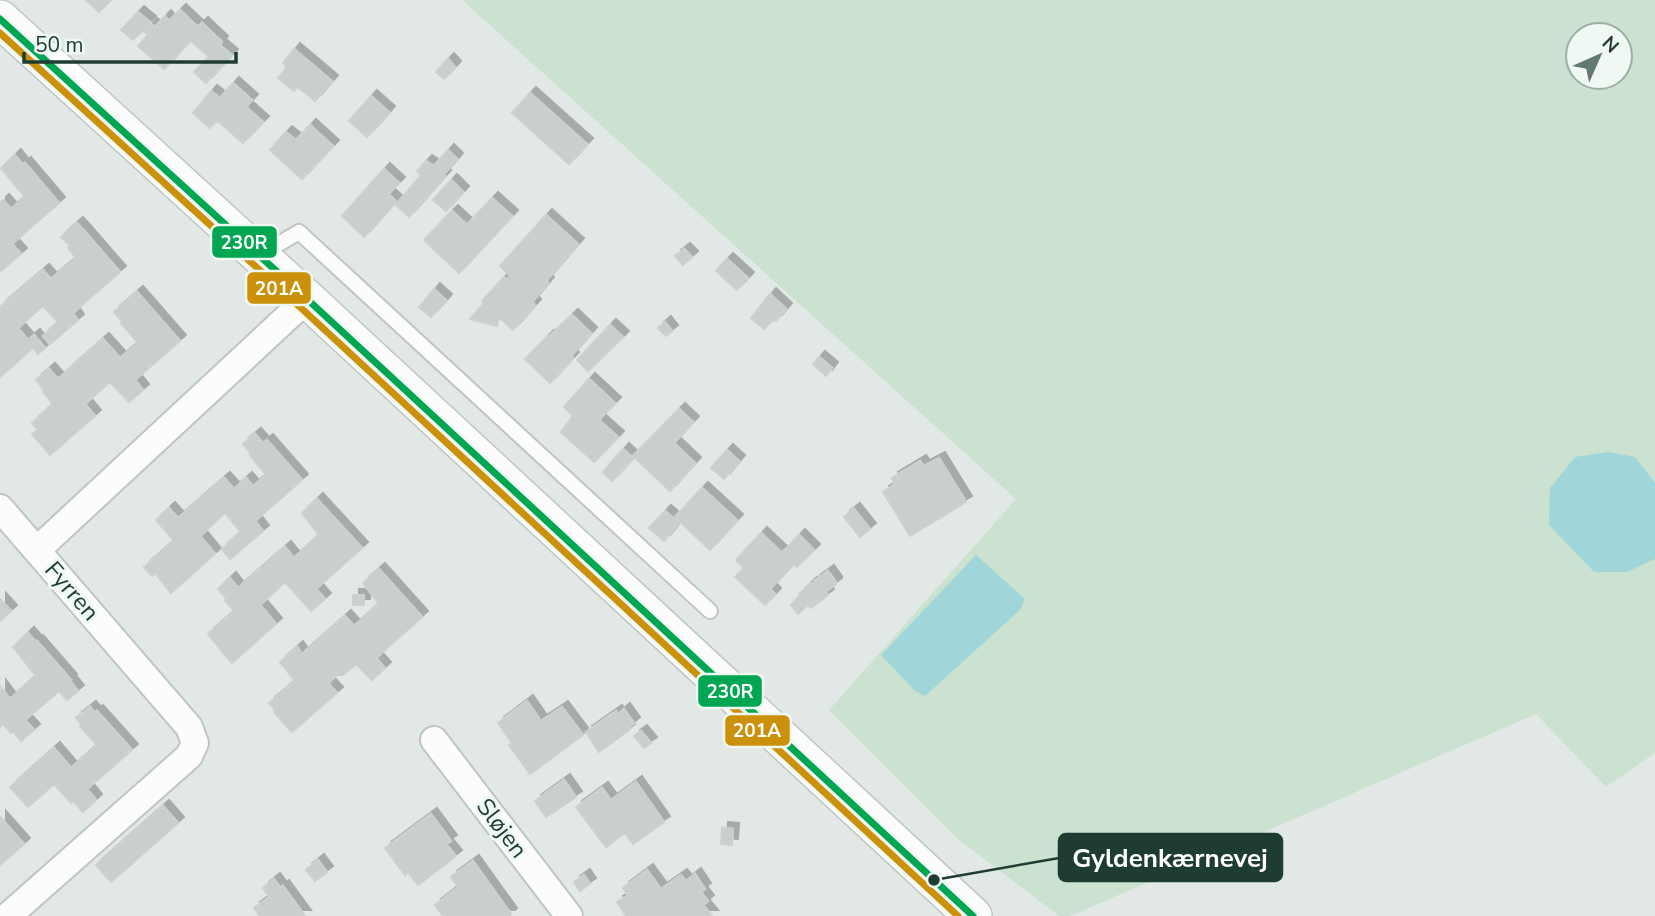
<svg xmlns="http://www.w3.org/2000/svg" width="1655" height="916" font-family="'Nunito Sans',sans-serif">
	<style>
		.green { fill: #cae2cf; fill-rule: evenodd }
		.water { fill: #a0d6d9 }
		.building { fill: #c9cfcc; stroke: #cbd1ce; stroke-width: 2; filter: url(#shadow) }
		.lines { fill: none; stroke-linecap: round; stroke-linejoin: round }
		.lane-casing { stroke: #bfc5c2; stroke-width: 18 }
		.street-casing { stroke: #bfc5c2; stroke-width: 30 }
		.secondary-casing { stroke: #bec6c2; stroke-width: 40 }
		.lane { stroke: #fbfcfb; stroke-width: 14 }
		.street { stroke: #fbfcfb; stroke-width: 26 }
		.secondary { stroke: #fbfcfb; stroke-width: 37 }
		.bus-1-casing { stroke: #f0f8f3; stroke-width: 12 }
		.bus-2-casing { stroke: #f0f8f3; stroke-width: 12 }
		.bus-1 { stroke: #00a651; stroke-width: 7 }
		.bus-2 { stroke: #cc910a; stroke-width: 7 }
		.labels { text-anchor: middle; stroke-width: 6; stroke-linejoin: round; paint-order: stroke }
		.street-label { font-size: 24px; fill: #1f3c32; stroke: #f0f8f3 }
		.leader { fill: none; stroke: #1f3c32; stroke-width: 2.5 }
		.callout-dot { fill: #1f3c32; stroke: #f0f8f3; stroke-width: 2.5 }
		.callout { fill: #1f3c32; stroke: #1f3c32; stroke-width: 2.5 }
		.callout-label { font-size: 26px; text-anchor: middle; font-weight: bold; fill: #fff }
		.line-badge { stroke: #f0f8f3; stroke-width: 2.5 }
		.badge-label { font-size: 19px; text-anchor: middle; font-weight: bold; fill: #fff }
	</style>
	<defs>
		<filter id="shadow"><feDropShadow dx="6" dy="-6" stdDeviation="0" flood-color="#0004"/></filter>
	</defs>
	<rect width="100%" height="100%" fill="#e2e8e5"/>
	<path class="green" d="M462 0H1655V753L1606 787 1536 714 1070 916H1059L958 839 829 710 1016 499ZM1578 35H1620V77H1578Z"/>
	<g class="water">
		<path d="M1608 452 1635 457 1655 483V559L1627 572H1594L1549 525 1550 488 1575 457Z"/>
		<path d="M976 555 1025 599 1020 610 925 696 915 691 881 655Z"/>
	</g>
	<g class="building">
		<path d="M86 0H110L99 12Z"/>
		<path d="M180 10 198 27 202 23 222 42 220 45 232 55 206 83 194 72 209 57 190 40 164 69 138 46 148 35 144 32 151 24 155 27 165 16 169 21Z"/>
		<path d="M138 12 150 22 133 40 121 30Z"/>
		<path d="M294 49 332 81 315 101 298 87 294 91 278 78 287 67 283 63Z"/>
		<path d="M448 59 455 67 444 79 436 72Z"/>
		<path d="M233 83 252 100 246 107 263 122 243 143 217 120 210 128 193 113 211 91 220 98Z"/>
		<path d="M530 93 587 144 569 164 512 113Z"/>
		<path d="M371 96 389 112 367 137 349 121Z"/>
		<path d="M310 125 333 146 302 179 270 150 286 132 296 140Z"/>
		<path d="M448 150 457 159 443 175 445 176 409 217 396 205 421 175 417 171 426 161 434 166Z"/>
		<path d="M15 155 23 165 25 163 59 203 12 244 21 254 0 272V203L3 200 11 209 25 197 1 168Z"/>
		<path d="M384 169 399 183 388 194 396 201 364 237 342 216Z"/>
		<path d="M451 180 463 192 446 211 433 200Z"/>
		<path d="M492 198 512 216 459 273 424 240 452 211 467 225Z"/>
		<path d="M546 215 578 244 546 281 548 283 532 302 535 305 513 330 499 317 497 326 470 319 484 303 482 301 504 277 507 280 511 276 500 266Z"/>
		<path d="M77 223 85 232 70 246 61 237Z"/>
		<path d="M86 233 120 272 73 313 78 320 50 344 43 336 58 322 43 306 18 328 28 340 34 335 45 348 38 354 33 348 0 377V307L43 270 51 279 76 258 68 248Z"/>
		<path d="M684 249 692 257 683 265 675 256Z"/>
		<path d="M727 259 748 278 737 290 716 271Z"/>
		<path d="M434 289 446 300 431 317 419 307Z"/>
		<path d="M137 292 180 341 135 380 143 390 129 402 110 382 85 404 95 416 50 455 32 434 38 430 32 423 53 404 43 392 44 390 36 380 49 369 58 379 103 339 120 358 138 343 121 323 123 322 114 312Z"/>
		<path d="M770 294 786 309 776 321 773 319 764 329 751 318Z"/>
		<path d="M572 315 591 333 571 356 573 358 550 383 525 359 548 336 549 337Z"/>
		<path d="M665 322 672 331 666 336 658 328Z"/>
		<path d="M610 325 623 337 588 371 577 360Z"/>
		<path d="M819 357 832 368 826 376 813 364Z"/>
		<path d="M589 379 615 403 599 420 618 437 594 462 561 432 573 416 564 407Z"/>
		<path d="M679 409 693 422 674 443 695 463 670 491 633 456Z"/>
		<path d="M255 434 263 443 267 440 302 480 255 521 263 531 230 559 222 549 241 532 225 513 200 536 215 554 171 593 155 573 152 576 144 567 174 541 156 520 169 508 178 518 224 478 234 489 246 478 253 486 266 475 250 455 251 454 243 444Z"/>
		<path d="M623 449 633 458 612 481 603 472Z"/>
		<path d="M727 450 739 461 724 479 711 468Z"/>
		<path d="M939 458 966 502 910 536 883 492 895 484 892 478 920 461 924 466Z"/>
		<path d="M702 488 737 520 710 550 675 517Z"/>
		<path d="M317 499 362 548 316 589 325 599 311 611 285 582 260 605 276 624 232 663 208 634 234 611 225 600 226 598 218 589 230 578 238 588 285 547 294 558 319 535 302 513Z"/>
		<path d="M854 509 870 529 860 537 844 517Z"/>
		<path d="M665 511 679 523 664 541 649 528Z"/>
		<path d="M761 533 782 553 799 535 814 550 797 567 793 564 770 589 775 594 765 605 735 577 744 568 736 560Z"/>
		<path d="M379 569 422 617 376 658 385 668 372 680 356 664 343 675H337L328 683 337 693 292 732 274 712 276 711 269 703 295 681 280 662 297 647 302 654 345 616 354 626 379 604 363 583Z"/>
		<path d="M828 571 836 582V584L825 592 828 595 811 608 808 605 798 614 791 605 800 595 799 594 811 583 813 585 815 583 814 581Z"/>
		<rect x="353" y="595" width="11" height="10"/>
		<path d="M0 599 11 611 0 621Z"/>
		<path d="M28 633 36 642 37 641 71 680 70 681 78 691 67 700 59 691 25 720 34 730 21 741 13 731 11 733 3 724 0 727V686L10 699 36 676 13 647Z"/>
		<path d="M527 701 541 721 562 707 583 735 530 774 509 745 512 743 498 723Z"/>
		<path d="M90 707 95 713 97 711 132 750 87 789 96 800 83 812 73 801 71 803 54 784 28 807 10 787 54 748 71 768 97 745 80 726 81 724 76 718Z"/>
		<path d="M624 709 634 723 628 728 629 730 599 752 586 732 616 711 618 714Z"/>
		<path d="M641 731 651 743 644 748 634 736Z"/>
		<path d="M564 780 576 797 546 817 535 801Z"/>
		<path d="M636 782 664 822 633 844 625 833 606 847 576 807 602 788 611 800Z"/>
		<path d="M163 806 178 823 111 882 96 865Z"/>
		<path d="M431 814 451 841 446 844 456 856 418 885 408 872 405 875 385 848Z"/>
		<path d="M0 817 24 844 0 865Z"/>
		<path d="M722 828 733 829 732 845 721 844Z"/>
		<path d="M318 860 327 872 315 881 306 870Z"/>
		<path d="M473 861 511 914 509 916H443L435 905 458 887 451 877Z"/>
		<path d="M647 870 661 889 681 875 686 881 695 874 705 889 701 892 708 901 703 905 712 916H626L617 902 628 895 623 888Z"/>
		<path d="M584 875 590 884 580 891 574 882Z"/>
		<path d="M274 879 281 888 283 886 305 916H260L254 908 269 897 263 888Z"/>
	</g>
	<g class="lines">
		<defs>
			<path id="lane" d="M260 255 299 232 710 611"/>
			<g id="street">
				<path d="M0 508 189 727 195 743 189 756 8 916"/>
				<path d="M37 550 307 299"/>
				<path d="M434 740 569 916"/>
			</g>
			<path id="secondary" d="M0 19 307 299 973 916"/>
		</defs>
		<use href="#lane" class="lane-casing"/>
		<use href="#street" class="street-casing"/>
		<use href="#secondary" class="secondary-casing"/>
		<use href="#lane" class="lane"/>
		<use href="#street" class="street"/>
		<use href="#secondary" class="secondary"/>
		<defs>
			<path id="bus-1" d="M0 19 307 299 973 916"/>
			<path id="bus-2" d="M0 33 300 307 958 916"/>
		</defs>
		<use href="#bus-1" class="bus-1-casing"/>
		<use href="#bus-2" class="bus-2-casing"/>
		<use href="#bus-1" class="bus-1"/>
		<use href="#bus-2" class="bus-2"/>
	</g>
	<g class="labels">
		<g class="street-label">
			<text transform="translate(72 591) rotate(49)" y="8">Fyrren</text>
			<text transform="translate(502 828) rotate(53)" y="8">Sløjen</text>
		</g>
	</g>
	<path class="leader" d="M934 880L1059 858"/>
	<circle class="callout-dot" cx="934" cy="880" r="7"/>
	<rect class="callout" x="1059" y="834" width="223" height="47" rx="7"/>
	<g class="callout-label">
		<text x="1170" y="867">Gyldenkærnevej</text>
	</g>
	<g class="line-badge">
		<rect x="211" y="225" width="67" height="34" rx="7" fill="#00a651"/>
		<rect x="246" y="271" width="66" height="34" rx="7" fill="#cc910a"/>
		<rect x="697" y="674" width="66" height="34" rx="7" fill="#00a651"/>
		<rect x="724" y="714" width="67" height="33" rx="7" fill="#cc910a"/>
	</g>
	<g class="badge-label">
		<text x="244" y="249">230R</text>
		<text x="279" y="295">201A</text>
		<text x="730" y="698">230R</text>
		<text x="757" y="737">201A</text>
	</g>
	<g transform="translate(1599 56) rotate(45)"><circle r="33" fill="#f0f8f3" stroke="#9cada6" stroke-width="2"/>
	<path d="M0-5L12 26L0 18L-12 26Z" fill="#637871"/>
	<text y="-10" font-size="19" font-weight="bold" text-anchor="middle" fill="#1f3c32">N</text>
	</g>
	<path d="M24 52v10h212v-10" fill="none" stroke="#1f3c32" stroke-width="3.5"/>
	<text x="35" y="52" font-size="21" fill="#1f3c32" stroke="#f0f8f3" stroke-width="5" paint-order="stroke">50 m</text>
</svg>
